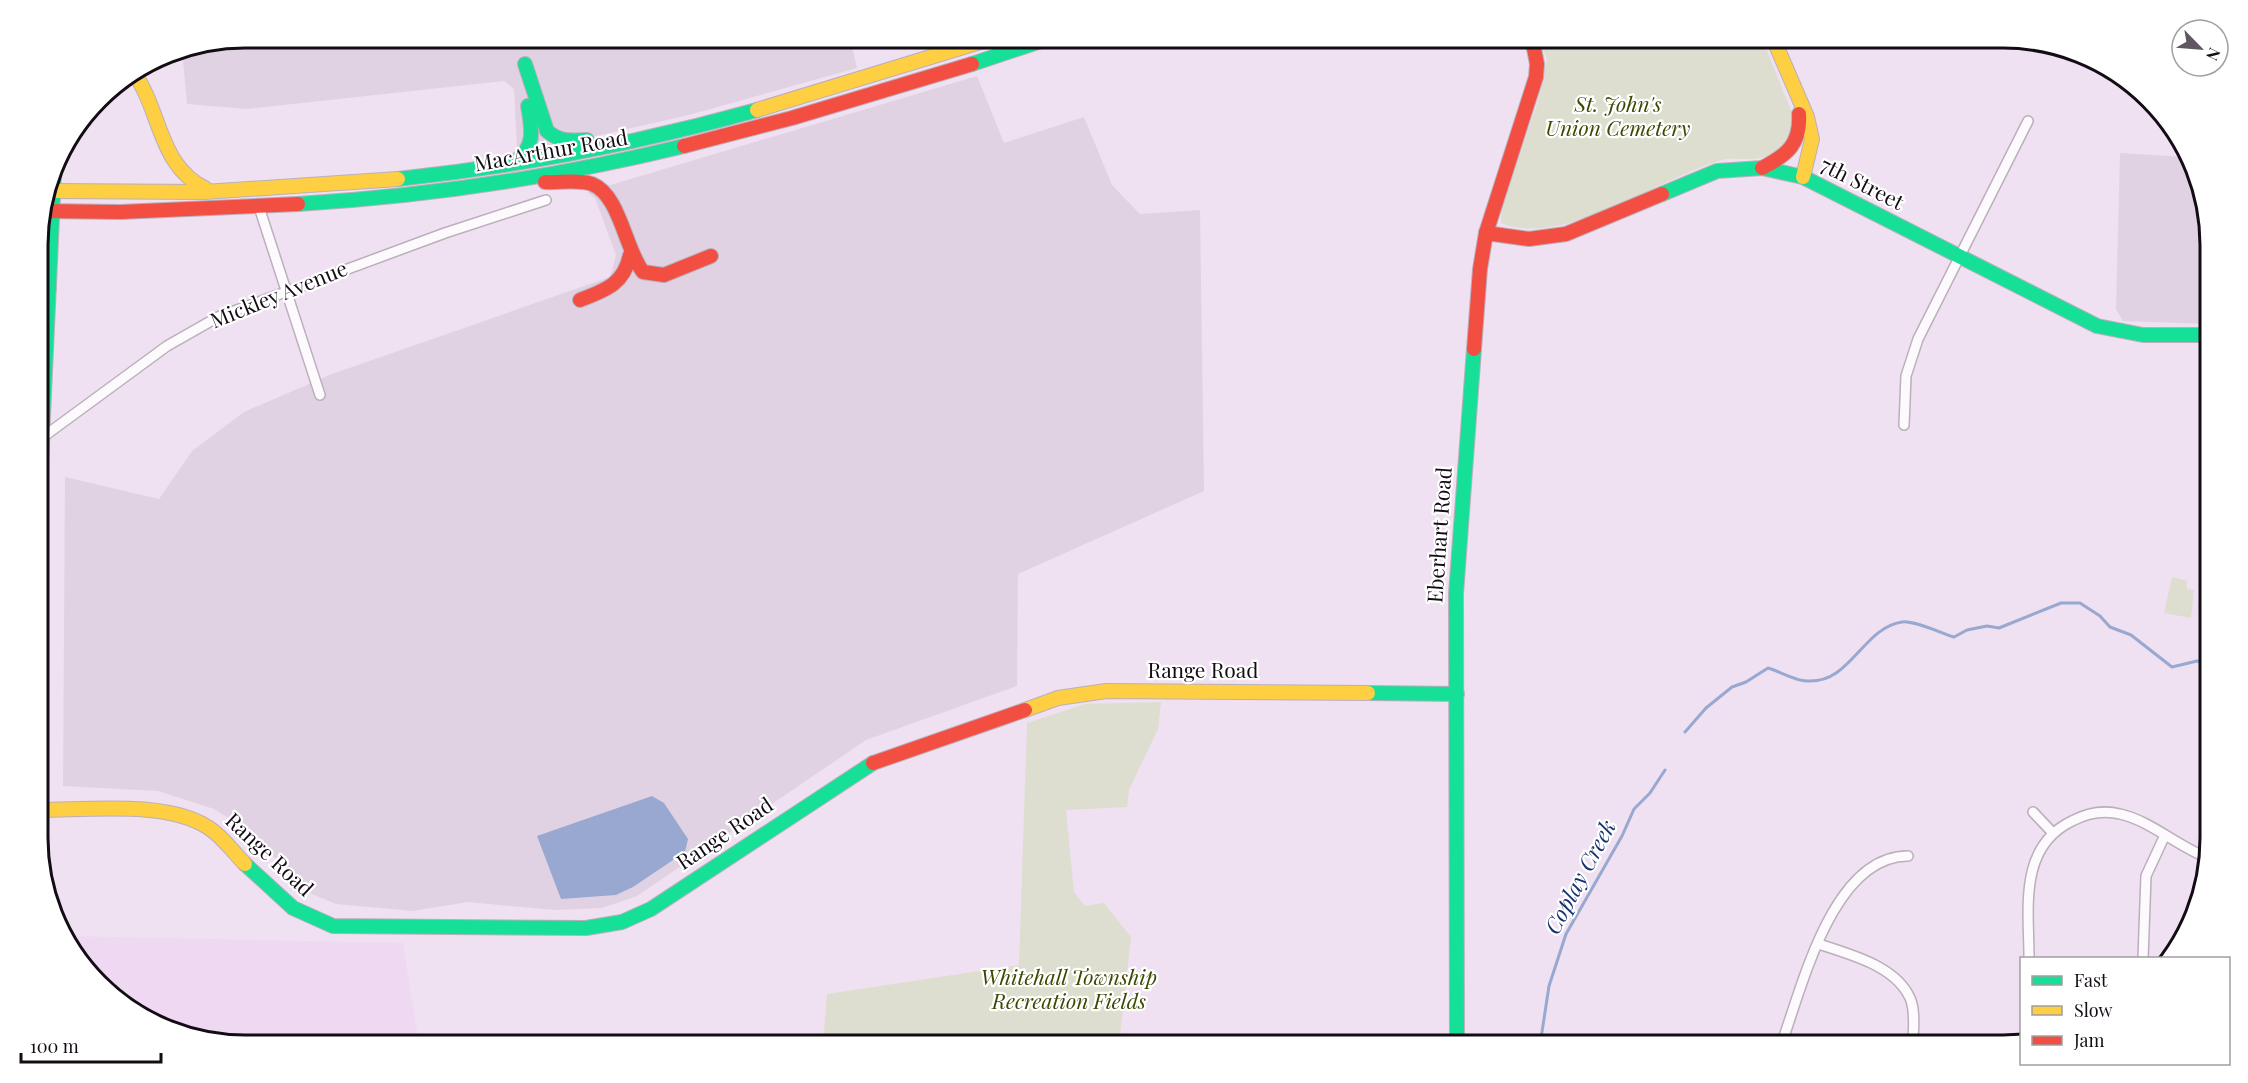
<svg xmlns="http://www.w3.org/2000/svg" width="2248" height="1083" font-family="'Playfair Display',serif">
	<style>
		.commercial { fill: #e1d2e3 }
		.built { fill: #efd8f2 }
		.green { fill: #dddecf }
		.water { fill: #98a8d0 }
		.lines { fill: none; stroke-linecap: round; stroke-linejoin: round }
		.stream { stroke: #98a8d0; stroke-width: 3 }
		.street-casing { stroke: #baafbb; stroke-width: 12 }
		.fast-casing { stroke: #baafbb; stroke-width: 16 }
		.slow-casing { stroke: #baafbb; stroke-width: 16 }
		.jam-casing { stroke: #baafbb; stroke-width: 16 }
		.street { stroke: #fdfafd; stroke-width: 9 }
		.fast { stroke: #16e098; stroke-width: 14 }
		.slow { stroke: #ffcf43; stroke-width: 14 }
		.jam { stroke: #f24e42; stroke-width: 14 }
		.labels { text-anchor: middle; stroke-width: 4.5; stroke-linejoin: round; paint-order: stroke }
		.park-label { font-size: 21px; font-style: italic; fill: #3b4800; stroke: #fff }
		.street-label { font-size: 21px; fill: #140c15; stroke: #fff }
		.water-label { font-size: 22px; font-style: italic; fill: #143371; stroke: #fff }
		.rim { fill: none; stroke: #140c15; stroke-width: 3 }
	</style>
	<rect width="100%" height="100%" fill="#efe1f1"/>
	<g class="commercial">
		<path d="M245 38H850L857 68 689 115 547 147 517 149 514 89 504 81 246 109 187 104 182 50Z"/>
		<path d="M977 76 1004 143 1084 117 1112 185 1140 214 1200 210 1204 491 1018 574 1017 686 866 740 637 896 602 908 554 910 468 902 413 911 336 904 300 889 257 836 214 809 158 791 63 786 65 477 159 499 192 451 244 412 332 374 610 277 616 255 595 198 587 192Z"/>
		<path d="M2120 153 2185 157 2209 219V324L2123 321 2116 309Z"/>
	</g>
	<path class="built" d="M69 936 403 943 419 1045H245L154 1024 80 964Z"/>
	<g class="green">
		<path d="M1538 38H1762L1792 113 1796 134C1779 152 1772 159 1745 159 1738 159 1729 158 1722 160 1660 177 1564 249 1501 223V208L1537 104 1547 59Z"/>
		<path d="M2172 577 2187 581V589L2194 590 2191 618 2164 613Z"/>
		<path d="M1161 702 1158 729 1129 790 1127 807 1066 810 1074 892 1085 906 1104 903 1131 937 1119 1045H823L827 994 1019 965 1027 723 1085 704Z"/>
	</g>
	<path class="water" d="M652 796 664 803 688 839 685 852 633 887 616 895 561 899 537 836Z"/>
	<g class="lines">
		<g class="stream">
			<path d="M1685 732 1706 708 1732 687 1746 682 1768 668C1779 671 1795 681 1807 681 1851 684 1862 628 1902 622 1913 620 1941 633 1954 637L1967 630 1987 626 1999 628 2061 603H2080L2100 616 2110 627 2131 635 2172 667 2197 661 2210 662"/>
			<path d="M1540 1045 1549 986 1566 934 1622 836 1634 809 1650 793 1665 770"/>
		</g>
		<defs>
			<g id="street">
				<path d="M259 207 320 395"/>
				<path d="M1904 425 1906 376 1918 339 2028 121"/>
				<path d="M43 437 167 346 218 317 445 233 546 200"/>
				<path d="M2033 812 2052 832"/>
				<path d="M1819 944C1850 955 1895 965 1910 998 1916 1011 1913 1032 1913 1045"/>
				<path d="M2029 958C2029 909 2018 847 2072 821 2087 813 2104 810 2120 814 2151 821 2177 846 2206 857"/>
				<path d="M2143 958 2146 876 2165 835"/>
				<path d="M1781 1045C1802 988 1832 856 1908 856"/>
			</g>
			<g id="fast">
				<path d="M525 64 547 131C560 142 571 141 587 140"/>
				<path d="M972 64 1050 38"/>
				<path d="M515 162C536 146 532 130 528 106"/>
				<path d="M398 179C519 166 639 143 757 110"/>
				<path d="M1662 194 1717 171 1762 168 1803 177 2097 326 2143 335H2209"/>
				<path d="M298 204C429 196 557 177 684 146"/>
				<path d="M38 288H49"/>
				<path d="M39 503 54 174"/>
				<path d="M1368 693 1457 694"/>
				<path d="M245 864 293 908 333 926 586 928 622 922 651 909 873 763"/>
				<path d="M1457 1045 1456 594 1474 349"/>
			</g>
			<g id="slow">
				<path d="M1773 38 1807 117 1812 139 1803 177"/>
				<path d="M134 73C162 113 158 165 206 189"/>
				<path d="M757 110 993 38"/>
				<path d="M49 191 204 192 398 179"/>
				<path d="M1025 710 1058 698 1106 691 1368 693"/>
				<path d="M39 810C87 810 167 800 209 828 223 837 233 852 245 864"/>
			</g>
			<g id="jam">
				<path d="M684 146 792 118 972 64"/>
				<path d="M1762 168C1787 155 1801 144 1799 114"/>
				<path d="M545 182C560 183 578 179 592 184 620 195 625 249 643 272L664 275 711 256"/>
				<path d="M43 211 120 212 298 204"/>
				<path d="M1486 233 1529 239 1566 234 1662 194"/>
				<path d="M580 300C606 290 624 284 630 255"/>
				<path d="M1474 349 1480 269 1486 233 1536 77 1537 64 1532 38"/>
				<path d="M873 763 1025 710"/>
			</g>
		</defs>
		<use href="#street" class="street-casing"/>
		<use href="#fast" class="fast-casing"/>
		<use href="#slow" class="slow-casing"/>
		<use href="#jam" class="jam-casing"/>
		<use href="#street" class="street"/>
		<use href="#fast" class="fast"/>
		<use href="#slow" class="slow"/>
		<use href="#jam" class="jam"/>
	</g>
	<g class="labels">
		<g class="park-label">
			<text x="1618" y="112">St. John's<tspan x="1618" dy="24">Union Cemetery</tspan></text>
			<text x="1069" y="985">Whitehall Township<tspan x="1069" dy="24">Recreation Fields</tspan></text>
		</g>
		<g class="street-label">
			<text transform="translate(551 151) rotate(-10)" y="7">MacArthur Road</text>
			<text transform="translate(1862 184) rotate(27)" y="7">7th Street</text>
			<text transform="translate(279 295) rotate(-22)" y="7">Mickley Avenue</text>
			<text transform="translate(1440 535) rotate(-86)" y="7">Eberhart Road</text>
			<text x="1203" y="678">Range Road</text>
			<text transform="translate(725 834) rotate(-34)" y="7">Range Road</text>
			<text transform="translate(269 855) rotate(43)" y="7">Range Road</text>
		</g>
		<g class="water-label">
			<text transform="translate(1580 877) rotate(-62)" y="8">Coplay Creek</text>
		</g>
	</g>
	<path d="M0 0H2248V1083H0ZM245 48H2003A197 197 0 0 1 2200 245V838A197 197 0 0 1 2003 1035H245A197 197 0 0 1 48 838V245A197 197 0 0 1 245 48Z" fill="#fff" fill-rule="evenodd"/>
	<path class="rim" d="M245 48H2003A197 197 0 0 1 2200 245V838A197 197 0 0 1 2003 1035H245A197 197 0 0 1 48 838V245A197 197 0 0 1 245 48Z"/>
	<rect x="2020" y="957" width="210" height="108" fill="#ffffff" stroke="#a19ea1" stroke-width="1.5"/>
	<rect x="2032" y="976" width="30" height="9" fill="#16e098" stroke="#a19ea1" stroke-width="1.5"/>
	<text x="2074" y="987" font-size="18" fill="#140c15">Fast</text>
	<rect x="2032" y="1006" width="30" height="9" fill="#ffcf43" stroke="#a19ea1" stroke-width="1.5"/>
	<text x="2074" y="1017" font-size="18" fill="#140c15">Slow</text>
	<rect x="2032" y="1036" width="30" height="9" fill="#f24e42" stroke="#a19ea1" stroke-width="1.5"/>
	<text x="2074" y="1047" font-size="18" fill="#140c15">Jam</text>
	<g transform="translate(2200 48) rotate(115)"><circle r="28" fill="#ffffff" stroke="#a19ea1" stroke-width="1.5"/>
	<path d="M0-4.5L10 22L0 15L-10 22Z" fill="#615762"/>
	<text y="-9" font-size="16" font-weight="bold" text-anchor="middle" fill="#140c15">N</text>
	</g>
	<path d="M21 1053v9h140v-9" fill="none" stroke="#140c15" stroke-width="3"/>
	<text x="30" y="1053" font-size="18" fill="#140c15" stroke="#ffffff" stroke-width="4.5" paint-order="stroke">100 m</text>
</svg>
